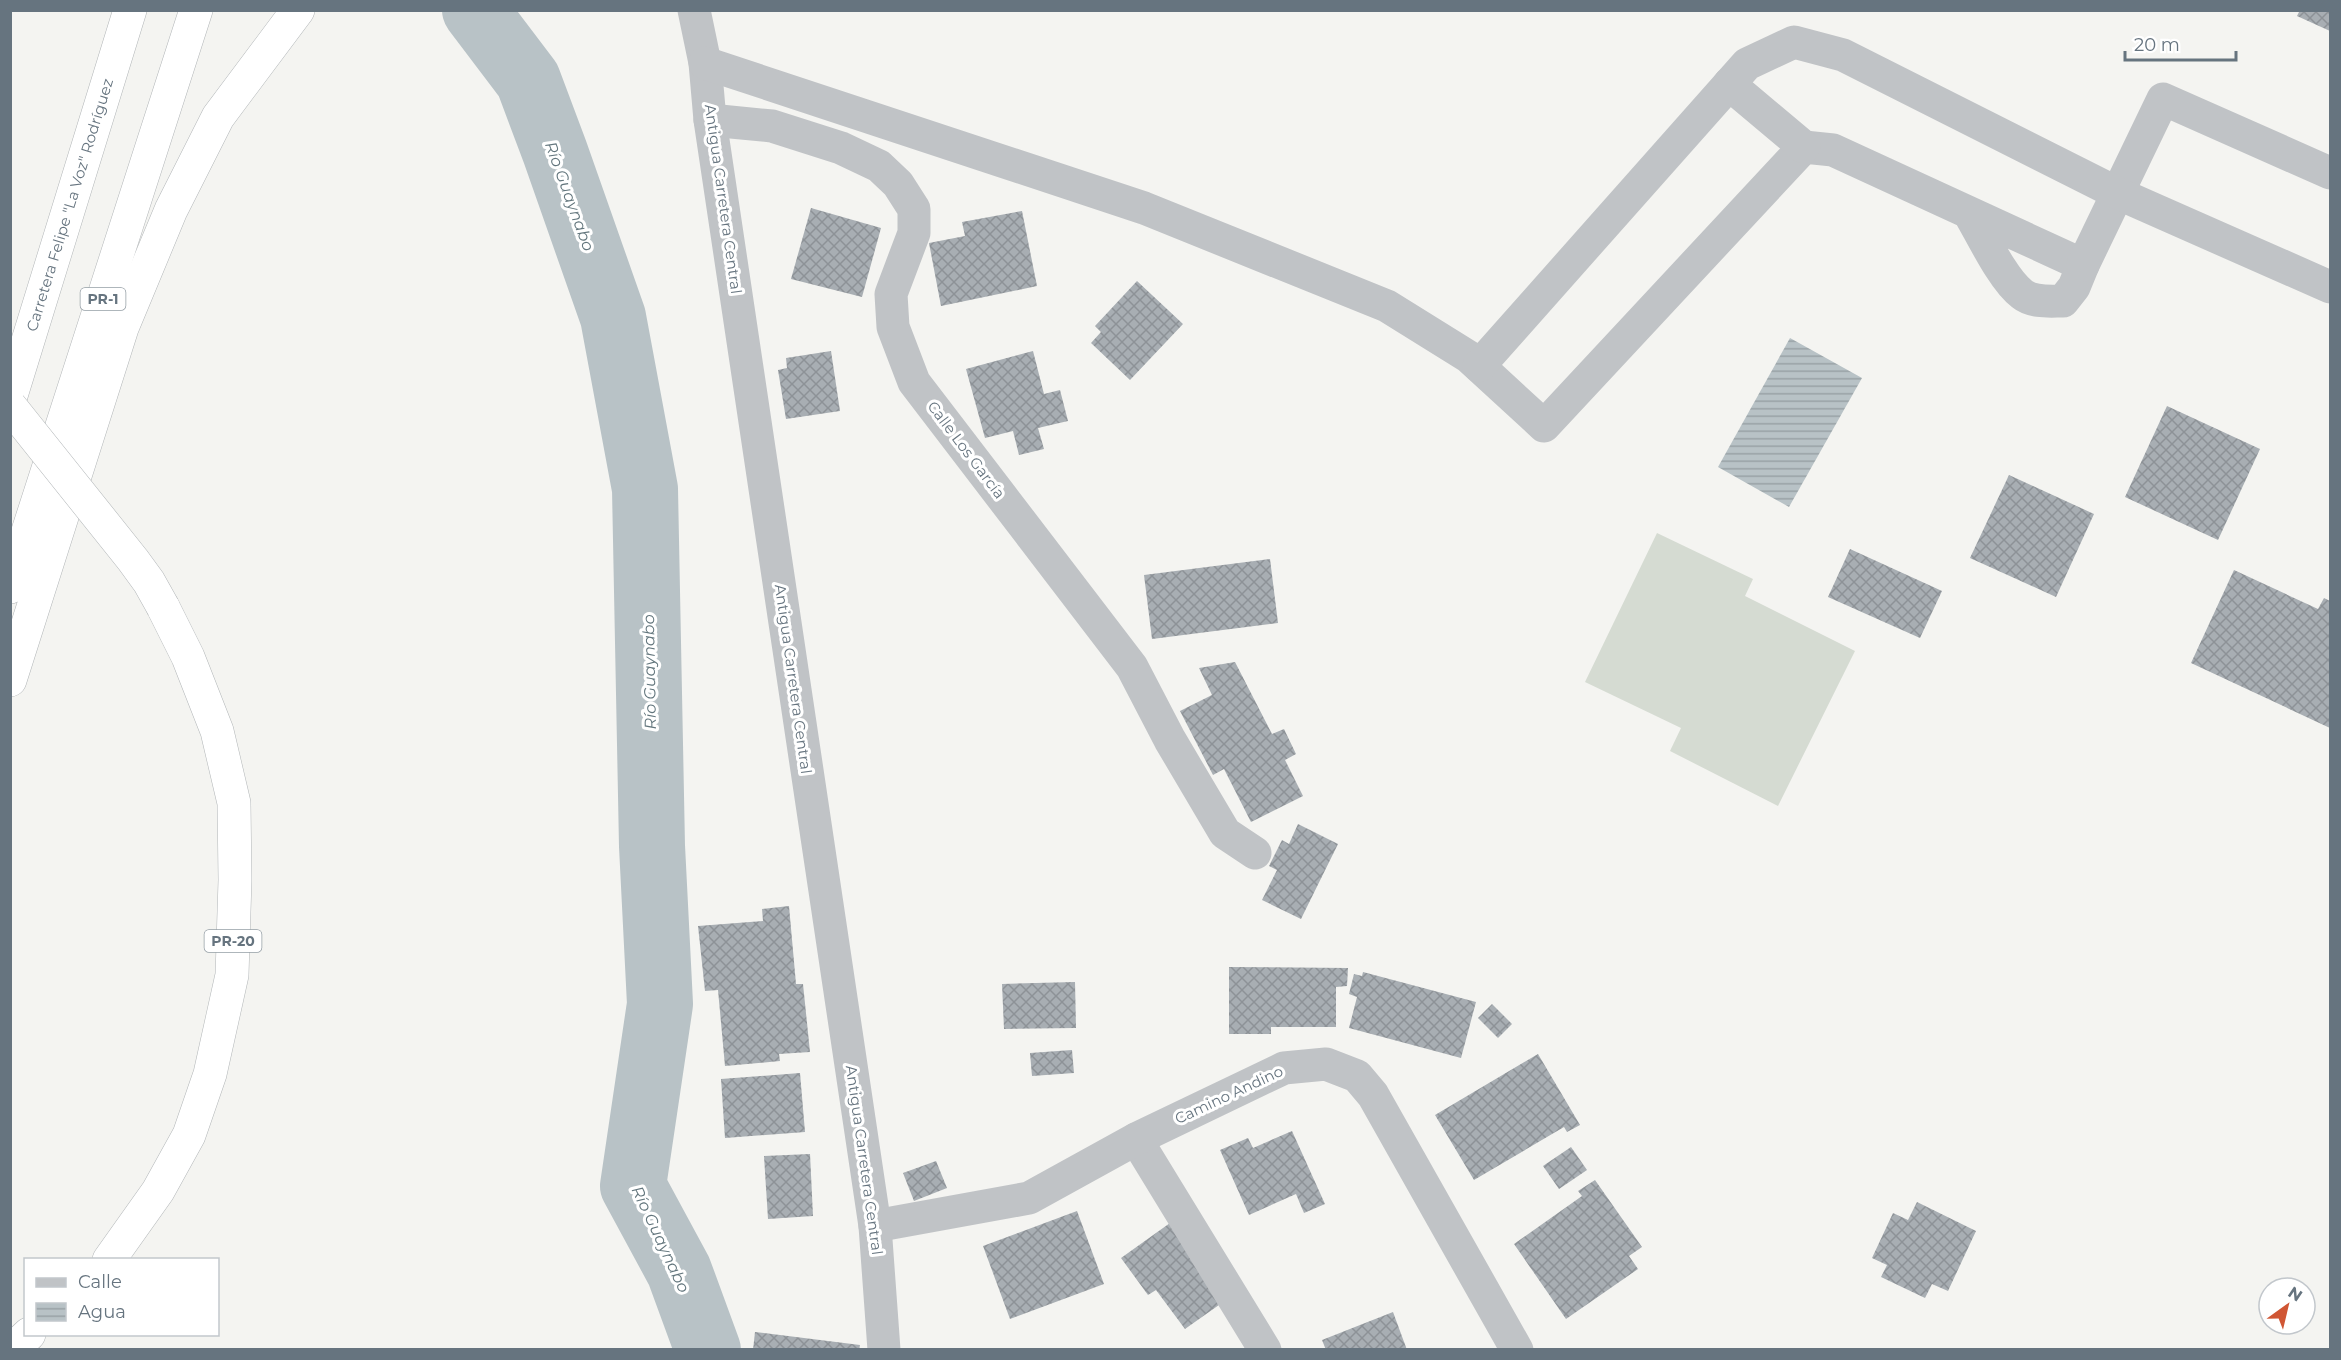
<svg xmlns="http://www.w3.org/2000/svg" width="2341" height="1360" font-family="Montserrat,sans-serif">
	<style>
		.pitch { fill: #d5dbd2 }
		.water { fill: url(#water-rules) }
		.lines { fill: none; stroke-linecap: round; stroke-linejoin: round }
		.river { stroke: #b8c2c6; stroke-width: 66 }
		.building { fill: url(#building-cross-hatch) }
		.highway-casing { stroke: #b2b6b8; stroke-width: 34 }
		.minor { stroke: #c0c3c6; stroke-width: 33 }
		.highway { stroke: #fff; stroke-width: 33 }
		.highway-bridge-casing { stroke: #b2b6b8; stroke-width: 34; stroke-linecap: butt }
		.highway-bridge { stroke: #fff; stroke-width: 33 }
		.labels { text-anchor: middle; stroke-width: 6; stroke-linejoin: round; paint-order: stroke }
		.shield { fill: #fff; stroke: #949ea5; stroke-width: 1.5 }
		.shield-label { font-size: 14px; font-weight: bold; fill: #66747f }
		.street-label { font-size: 15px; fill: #66747f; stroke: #fff }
		.water-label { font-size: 16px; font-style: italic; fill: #62757c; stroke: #fff }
	</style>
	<defs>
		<pattern id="water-rules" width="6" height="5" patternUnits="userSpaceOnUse" patternTransform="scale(1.5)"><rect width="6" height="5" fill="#b8c2c6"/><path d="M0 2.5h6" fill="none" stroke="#99a2a6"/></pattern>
		<pattern id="building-cross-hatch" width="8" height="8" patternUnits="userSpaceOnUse" patternTransform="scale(1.5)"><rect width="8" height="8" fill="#a8aeb3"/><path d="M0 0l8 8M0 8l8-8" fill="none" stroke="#8d9297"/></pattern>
	</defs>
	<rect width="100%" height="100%" fill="#f4f4f1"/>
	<path class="pitch" d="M1657 533 1753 579 1745 596 1855 651 1778 806 1670 751 1681 728 1585 682Z"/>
	<path class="water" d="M1790 338 1862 378 1789 507 1718 467Z"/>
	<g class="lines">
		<path class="river" d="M475 10 528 80 555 152 613 317 645 489 652 846 660 1004 633 1186 679 1271 708 1350"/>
	</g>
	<g class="building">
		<path d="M2300 10H2330V31L2297 16Z"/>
		<path d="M811 208 881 228 862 297 791 279Z"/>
		<path d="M1022 211 1037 286 941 306 929 243 965 236 962 222Z"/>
		<path d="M1137 281 1183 324 1130 380 1091 343 1101 332 1095 326Z"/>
		<path d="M831 351 840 411 786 419 778 370 787 368 786 358Z"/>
		<path d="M1033 351 1044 394 1060 390 1068 421 1038 428 1044 449 1019 455 1013 431 985 438 966 369Z"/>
		<path d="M2167 406 2260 449 2218 540 2125 497Z"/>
		<path d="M2009 475 2094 514 2056 597 1970 558Z"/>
		<path d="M1850 549 1942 591 1920 638 1828 597Z"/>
		<path d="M1270 559 1278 623 1152 639 1144 575Z"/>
		<path d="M2234 570 2318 609 2324 598 2330 601V728L2191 663Z"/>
		<path d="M1235 662 1272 734 1284 729 1296 754 1285 760 1303 796 1251 822 1224 769 1213 775 1180 711 1212 695 1199 668Z"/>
		<path d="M1298 824 1338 844 1301 919 1262 900 1277 870 1269 866 1282 840 1289 844Z"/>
		<path d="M789 906 796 984H803L810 1052 779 1054 780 1061 725 1066 718 990 705 991 698 926 763 921 762 909Z"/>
		<path d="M1229 967 1348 968 1347 986 1336 987V1027H1271V1034H1229Z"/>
		<path d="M1363 972 1476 1002 1461 1058 1349 1028 1357 997 1349 994 1354 974 1362 976Z"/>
		<path d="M1075 982 1076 1028 1004 1029 1002 984Z"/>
		<path d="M1492 1004 1512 1024 1498 1038 1478 1018Z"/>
		<path d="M1072 1050 1074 1073 1032 1076 1030 1053Z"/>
		<path d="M1538 1054 1580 1125 1567 1132 1564 1127 1474 1180 1435 1115Z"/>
		<path d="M800 1073 805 1132 725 1138 721 1079Z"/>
		<path d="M1292 1131 1325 1204 1304 1213 1296 1194 1249 1215 1220 1150 1248 1138 1253 1148Z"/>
		<path d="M1571 1147 1587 1170 1559 1189 1543 1166Z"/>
		<path d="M810 1154 813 1216 768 1219 764 1156Z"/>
		<path d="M936 1161 947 1188 914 1201 903 1173Z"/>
		<path d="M1595 1180 1642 1247 1629 1256 1638 1269 1566 1319 1514 1244 1582 1196 1578 1191Z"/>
		<path d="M1917 1202 1976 1231 1948 1291 1932 1284 1925 1298 1881 1277 1887 1265 1872 1258 1893 1213 1908 1220Z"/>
		<path d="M1077 1211 1104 1284 1010 1319 983 1246Z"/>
		<path d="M1170 1223 1226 1300 1185 1329 1156 1290 1148 1295 1121 1258Z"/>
		<path d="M1393 1312 1407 1350H1326L1322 1340Z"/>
		<path d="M755 1332 860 1345 859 1350H753Z"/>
	</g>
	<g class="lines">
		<defs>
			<g id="highway">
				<path d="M10 399 130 10"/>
				<path d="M10 587 196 10"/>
				<path d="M10 680 122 328 171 210 218 117 298 10"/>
				<path d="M109 1260 158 1191 189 1135 210 1074 232 975 235 880 234 803 217 731 188 657 163 607"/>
				<path d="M12 1350 29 1334"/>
			</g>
		</defs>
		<use href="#highway" class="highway-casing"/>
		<g class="minor">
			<path d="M694 10 705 63 710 120 875 1226 884 1350"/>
			<path d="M705 63 1144 208 1387 306 1469 357 1544 426 1804 147 1833 150 2083 265 2074 287 2063 301C2050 301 2033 303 2022 294 2003 280 1982 235 1969 213"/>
			<path d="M1729 84 1804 147"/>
			<path d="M710 120 772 126 841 148 879 166 898 184 914 209V233L891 294 893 327 914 382 1132 667 1170 740 1225 833 1255 853"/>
			<path d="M2083 265 2163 99 2330 173"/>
			<path d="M1479 366 1747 64 1794 42 1843 55 2117 193 2330 287"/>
			<path d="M1136 1139 1265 1350"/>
			<path d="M875 1226 1029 1198 1136 1139 1284 1068 1326 1064 1357 1076 1373 1095 1517 1350"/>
		</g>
		<use href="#highway" class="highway"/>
		<defs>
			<path id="highway-bridge" d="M10 406 133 560 149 582 163 607"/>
		</defs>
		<use href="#highway-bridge" class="highway-bridge-casing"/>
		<use href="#highway-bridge" class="highway-bridge"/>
	</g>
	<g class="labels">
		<g class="shield">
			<rect x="80.5" y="288" width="45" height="22" rx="4.5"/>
			<rect x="204.5" y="930" width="57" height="22" rx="4.5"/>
		</g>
		<g class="shield-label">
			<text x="103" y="304">PR-1</text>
			<text x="233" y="946">PR-20</text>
		</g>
		<g class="street-label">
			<text transform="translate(723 199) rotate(82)" y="5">Antigua Carretera Central</text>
			<text transform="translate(70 205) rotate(-73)" y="5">Carretera Felipe "La Voz" Rodríguez</text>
			<text transform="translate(966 450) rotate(53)" y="5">Calle Los García</text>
			<text transform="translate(793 679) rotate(82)" y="5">Antigua Carretera Central</text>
			<text transform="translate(1229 1095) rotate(-25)" y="5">Camino Andino</text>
			<text transform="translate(864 1160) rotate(82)" y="5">Antigua Carretera Central</text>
		</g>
		<g class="water-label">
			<text transform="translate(570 196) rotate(70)" y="6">Río Guaynabo</text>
			<text transform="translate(649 672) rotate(-91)" y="6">Río Guaynabo</text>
			<text transform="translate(661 1239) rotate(65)" y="6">Río Guaynabo</text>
		</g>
	</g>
	<rect width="2341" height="1360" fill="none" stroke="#66747f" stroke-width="24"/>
	<rect x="24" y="1258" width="195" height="78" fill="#ffffff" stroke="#c2c7cc" stroke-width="1.5"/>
	<rect x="36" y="1278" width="30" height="9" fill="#c0c3c6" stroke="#c2c7cc" stroke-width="1.5"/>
	<text x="78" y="1288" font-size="18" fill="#66747f">Calle</text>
	<rect x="36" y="1303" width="30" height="18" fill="url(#water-rules)" stroke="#c2c7cc" stroke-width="1.5"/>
	<text x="78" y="1318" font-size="18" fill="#66747f">Agua</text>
	<g transform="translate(2287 1306) rotate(34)"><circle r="28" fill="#ffffff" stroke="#c2c7cc" stroke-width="1.5"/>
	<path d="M0-4.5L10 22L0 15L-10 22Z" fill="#d05634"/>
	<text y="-9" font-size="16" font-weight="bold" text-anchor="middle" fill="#66747f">N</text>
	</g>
	<path d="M2125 51v9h111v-9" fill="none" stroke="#66747f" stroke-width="3"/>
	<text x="2134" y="51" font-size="18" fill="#66747f" stroke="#ffffff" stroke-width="4.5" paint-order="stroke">20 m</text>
</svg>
